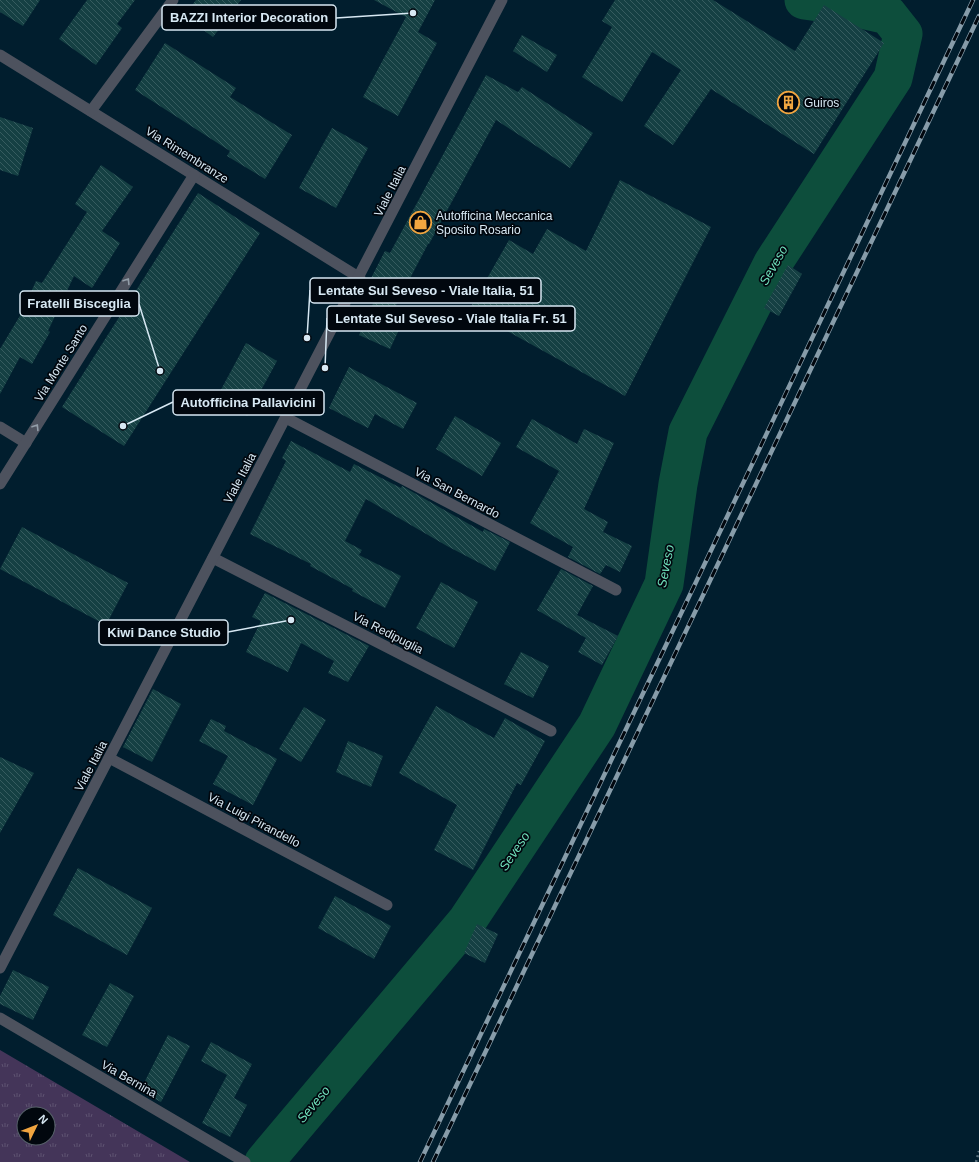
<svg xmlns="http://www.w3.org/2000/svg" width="979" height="1162" font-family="Helvetica,sans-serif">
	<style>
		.grass { fill: url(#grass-tufts); fill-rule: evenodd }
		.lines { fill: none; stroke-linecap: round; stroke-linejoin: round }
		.river { stroke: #0d4e3c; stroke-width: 39 }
		.building { fill: url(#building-back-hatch) }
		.path { stroke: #5c7381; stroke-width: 2.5; stroke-dasharray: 2 3; stroke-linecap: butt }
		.minor { stroke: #4d525e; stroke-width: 11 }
		.rail-casing { stroke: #879ca9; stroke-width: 4.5 }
		.rail { stroke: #01070e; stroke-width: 3; stroke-dasharray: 9; stroke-linecap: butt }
		.oneway { stroke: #929da8 }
		.labels { text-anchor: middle; stroke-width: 3.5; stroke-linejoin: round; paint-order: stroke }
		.poi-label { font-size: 12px; fill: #d7e8f3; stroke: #01070e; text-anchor: start }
		.street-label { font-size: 12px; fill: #d7e8f3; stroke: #01070e }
		.water-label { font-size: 13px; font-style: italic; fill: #70e1bc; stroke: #01070e }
		.leader { fill: none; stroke: #d7e8f3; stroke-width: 1.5 }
		.callout-dot { fill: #d7e8f3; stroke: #01070e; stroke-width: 1.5 }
		.callout { fill: #01070e; stroke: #d7e8f3; stroke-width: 1.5 }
		.callout-label { font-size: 13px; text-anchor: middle; font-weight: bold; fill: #d7e8f3 }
	</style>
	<defs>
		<pattern id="grass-tufts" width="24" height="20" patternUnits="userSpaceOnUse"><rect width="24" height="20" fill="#443559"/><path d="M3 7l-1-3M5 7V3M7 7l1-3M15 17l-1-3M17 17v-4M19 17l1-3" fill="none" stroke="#5e5271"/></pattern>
		<pattern id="building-back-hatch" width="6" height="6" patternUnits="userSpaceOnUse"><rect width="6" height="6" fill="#154043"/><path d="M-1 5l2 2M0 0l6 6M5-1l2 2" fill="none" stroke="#365c5f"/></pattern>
	</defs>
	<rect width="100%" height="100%" fill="#011e2e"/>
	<path class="grass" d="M0 1050 190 1162H0ZM24 1114H48V1138H24Z"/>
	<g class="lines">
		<path class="river" d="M264 1162 467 921 597 725 664 584 678 484 688 432 773 263 893 78 903 34 888 15 848 6 804 0"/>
	</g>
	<g class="building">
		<path d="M0 0H40L23 26 0 12Z"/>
		<path d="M87 0H135L117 24 122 28 96 65 59 39Z"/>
		<path d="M196 0H241L213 37 184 16Z"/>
		<path d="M374 0H435L418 32 437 43 398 116 363 97 406 17Z"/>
		<path d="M615 0H713L795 51 824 5 884 43 814 154 711 89 673 145 644 126 681 70 652 52 622 102 582 77 612 27 602 21Z"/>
		<path d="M522 35 557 55 547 72 513 51Z"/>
		<path d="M165 43 236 88 230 97 292 135 265 179 227 156 230 151 135 90Z"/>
		<path d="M486 75 518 92 522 87 593 133 570 168 496 120 429 244H428L394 309 406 315 390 349 359 335 379 290 368 284 385 251 390 253Z"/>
		<path d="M0 117 33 128 18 176 0 170Z"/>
		<path d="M332 128 368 148 336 208 299 188Z"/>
		<path d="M101 165 133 187 102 231 120 243 92 288 74 276 48 331 50 332 32 364 20 357 0 394V349L21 314 36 281 42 283 87 212 75 204Z"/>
		<path d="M620 180 711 227 625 396 469 310 509 240 533 254 547 229 586 251Z"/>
		<path d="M198 193 260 233 124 446 62 407Z"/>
		<path d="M788 265 802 274 779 316 764 308Z"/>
		<path d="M246 343 277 361 247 416 216 399Z"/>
		<path d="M349 367 417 403 403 429 375 414 368 428 329 408Z"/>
		<path d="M455 416 501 443 482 476 436 449Z"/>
		<path d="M532 419 577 444 584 429 614 443 584 509 608 522 603 532 632 546 620 572 606 565 600 574 568 557 573 547 530 523 559 471 516 447Z"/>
		<path d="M291 441 350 472 354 464 401 488 402 486 483 532 484 529 510 542 495 571 447 546 366 499 345 541 362 550 359 555 401 576 385 608 352 591 353 589 310 566 311 564 250 534 286 461 282 458Z"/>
		<path d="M22 527 128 583 106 625 0 569Z"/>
		<path d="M561 569 593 586 577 615 618 636 602 665 578 652 586 638 537 610Z"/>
		<path d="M441 582 478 602 454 648 416 628Z"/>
		<path d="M265 593 369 646 348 682 328 673 334 661 301 643 288 672 246 652 261 621 252 617Z"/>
		<path d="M521 652 549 666 533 698 504 684Z"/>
		<path d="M153 689 181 704 152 762 123 747Z"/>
		<path d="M436 706 494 738 505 718 545 741 521 785 517 783 473 870 434 850 457 805 399 773Z"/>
		<path d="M304 707 326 720 301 762 279 749Z"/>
		<path d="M211 719 226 726 224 731 277 759 253 805 213 784 228 756 199 741Z"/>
		<path d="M348 741 383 756 371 787 336 772Z"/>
		<path d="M0 757 34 773 0 833Z"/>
		<path d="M78 868 152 908 127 955 53 915Z"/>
		<path d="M335 896 391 926 374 959 318 928Z"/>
		<path d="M477 924 498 934 485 963 464 953Z"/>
		<path d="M13 970 49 987 33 1020 0 1004V996Z"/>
		<path d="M110 983 134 996 107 1047 82 1035Z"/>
		<path d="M168 1035 190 1046 161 1102 140 1091Z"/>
		<path d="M211 1042 252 1064 234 1098 247 1105 230 1137 202 1123 227 1075 201 1061Z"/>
	</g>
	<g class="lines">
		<path class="path" d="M976 1162 979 1151"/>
		<g class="minor">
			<path d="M0 55 360 278"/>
			<path d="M91 111 173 0"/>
			<path d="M286 418 616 590"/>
			<path d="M0 427 26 443"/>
			<path d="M0 484 194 175"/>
			<path d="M213 558 551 731"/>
			<path d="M109 758 387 905"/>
			<path d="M0 968 502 0"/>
			<path d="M0 1018 245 1162"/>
		</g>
		<defs>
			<g id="rail">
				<path d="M420 1162 973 0"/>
				<path d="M433 1162 979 16"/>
			</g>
		</defs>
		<use href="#rail" class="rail-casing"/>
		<use href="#rail" class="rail"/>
	</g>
	<defs><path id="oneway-chevron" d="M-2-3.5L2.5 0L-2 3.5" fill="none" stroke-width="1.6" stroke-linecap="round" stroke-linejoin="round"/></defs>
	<g class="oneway">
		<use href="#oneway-chevron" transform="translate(127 281) rotate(-58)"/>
		<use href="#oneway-chevron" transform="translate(36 427) rotate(-58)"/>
	</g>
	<defs>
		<symbol id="building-ring" viewBox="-11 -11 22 22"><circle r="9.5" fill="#01070e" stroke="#f1a540" stroke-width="1.5"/><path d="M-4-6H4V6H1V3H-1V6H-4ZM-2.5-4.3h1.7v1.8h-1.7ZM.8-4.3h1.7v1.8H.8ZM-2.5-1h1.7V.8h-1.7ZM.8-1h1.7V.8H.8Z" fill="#f1a540"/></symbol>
		<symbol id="shop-ring" viewBox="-11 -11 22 22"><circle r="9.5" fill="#01070e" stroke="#f1a540" stroke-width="1.5"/><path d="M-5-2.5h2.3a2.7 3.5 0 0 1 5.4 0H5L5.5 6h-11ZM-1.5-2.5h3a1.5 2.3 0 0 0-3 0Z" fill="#f1a540"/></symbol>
	</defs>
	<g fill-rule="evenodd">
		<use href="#building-ring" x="776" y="90" width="25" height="25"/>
		<use href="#shop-ring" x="408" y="210" width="25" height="25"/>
	</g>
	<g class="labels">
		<g class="poi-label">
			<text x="804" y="107">Guiros</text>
			<text x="436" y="220">Autofficina Meccanica<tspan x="436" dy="14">Sposito Rosario</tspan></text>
		</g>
		<g class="street-label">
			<text transform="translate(187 155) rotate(32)" y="4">Via Rimembranze</text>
			<text transform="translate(390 191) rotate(-63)" y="4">Viale Italia</text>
			<text transform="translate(61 363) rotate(-58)" y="4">Via Monte Santo</text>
			<text transform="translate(240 478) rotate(-62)" y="4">Viale Italia</text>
			<text transform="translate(457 493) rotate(28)" y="4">Via San Bernardo</text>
			<text transform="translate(388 633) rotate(27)" y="4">Via Redipuglia</text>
			<text transform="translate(91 766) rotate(-62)" y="4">Viale Italia</text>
			<text transform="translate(254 820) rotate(28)" y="4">Via Luigi Pirandello</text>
			<text transform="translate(129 1079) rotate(30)" y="4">Via Bernina</text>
		</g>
		<g class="water-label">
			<text transform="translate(773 265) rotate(-60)" y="5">Seveso</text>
			<text transform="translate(665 566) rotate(-79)" y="5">Seveso</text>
			<text transform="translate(514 851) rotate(-56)" y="5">Seveso</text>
			<text transform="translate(313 1104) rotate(-50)" y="5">Seveso</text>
		</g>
	</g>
	<path class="leader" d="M413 13L336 18M307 338L310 290M160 371L139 304M325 368L327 318M123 426L173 402M291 620L228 632"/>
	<g class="callout-dot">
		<circle cx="413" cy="13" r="4"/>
		<circle cx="307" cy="338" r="4"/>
		<circle cx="160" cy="371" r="4"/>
		<circle cx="325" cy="368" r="4"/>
		<circle cx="123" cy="426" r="4"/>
		<circle cx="291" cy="620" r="4"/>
	</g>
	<g class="callout">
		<rect x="162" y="5" width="174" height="25" rx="4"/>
		<rect x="310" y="278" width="231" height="25" rx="4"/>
		<rect x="20" y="291" width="119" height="25" rx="4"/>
		<rect x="327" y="306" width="248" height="25" rx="4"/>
		<rect x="173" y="390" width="151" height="25" rx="4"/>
		<rect x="99" y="620" width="129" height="25" rx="4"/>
	</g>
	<g class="callout-label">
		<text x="249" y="22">BAZZI Interior Decoration</text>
		<text x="426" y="295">Lentate Sul Seveso - Viale Italia, 51</text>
		<text x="79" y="308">Fratelli Bisceglia</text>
		<text x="451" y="323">Lentate Sul Seveso - Viale Italia Fr. 51</text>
		<text x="248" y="407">Autofficina Pallavicini</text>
		<text x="164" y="637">Kiwi Dance Studio</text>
	</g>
	<g transform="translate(36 1126) rotate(47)"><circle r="19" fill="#01070e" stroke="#57616a"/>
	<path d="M0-3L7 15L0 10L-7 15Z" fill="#f1a540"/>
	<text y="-6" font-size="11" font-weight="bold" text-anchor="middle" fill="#d7e8f3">N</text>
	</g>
</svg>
